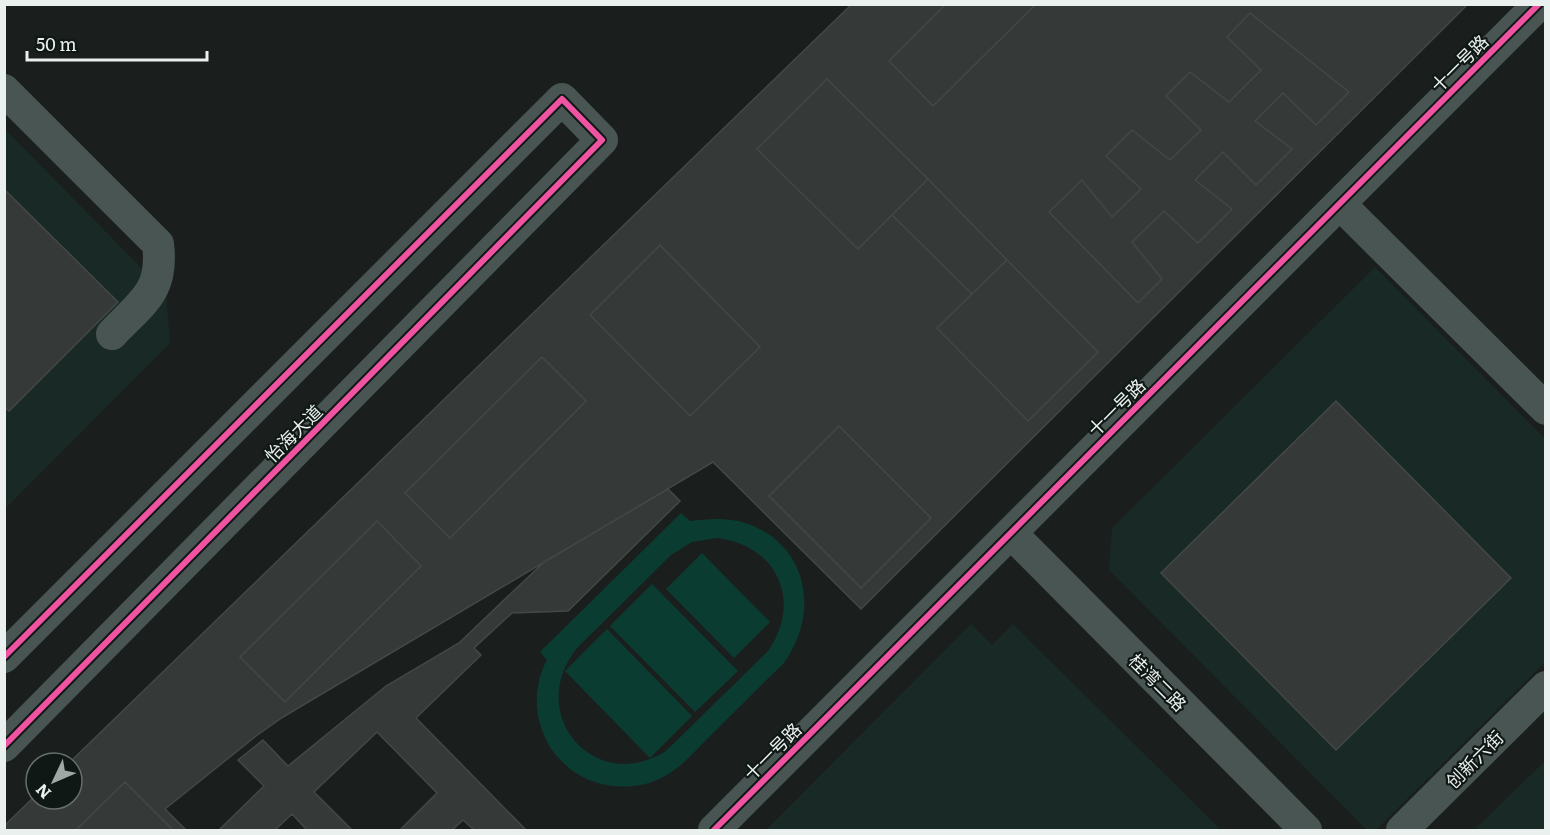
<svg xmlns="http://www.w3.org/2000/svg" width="1550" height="835" font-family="Literata,'Noto Sans SC',serif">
	<rect width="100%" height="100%" fill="#1a1f1e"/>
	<path fill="#192925" d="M 5,129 L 166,293 L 170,343 L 5,509 Z
		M 1375,267 L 1545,439 L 1545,662 L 1376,830 L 1367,830 L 1109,570 L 1112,528 Z
		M 971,624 L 992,645 L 1013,624 L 1221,830 L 766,830 Z
		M 1545,761 L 1545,830 L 1474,830 Z"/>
	<path fill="#0b3c32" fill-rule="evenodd" d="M 681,513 L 690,521 C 708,519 727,517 745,523 C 808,543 821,614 783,664 C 758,688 733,713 708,738 C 694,752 681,768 663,777 C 641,789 615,789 592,781 C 575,775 560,762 550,747 C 534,720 532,688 547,660 L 540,652 ZM 717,538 C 777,545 803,601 768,651 L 666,751 C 595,796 524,714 577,648 L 671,555 L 692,542 Z
		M 702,553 L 770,622 L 734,658 L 666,589 Z
		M 652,584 L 738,671 L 695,712 L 610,626 Z
		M 607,629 L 692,716 L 650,758 L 565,671 Z"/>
	<path fill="#353a38" stroke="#434847" stroke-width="1.5" d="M 852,4 L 1468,4 L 861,609 L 713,462 L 283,717 L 256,736 L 165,809 L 186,830 L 4,830 L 4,826 L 36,795 L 36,799 L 72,799 L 72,763 L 69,763 Z
		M 946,4 L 1036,4 L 933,106 L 889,61 Z
		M 1250,13 L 1349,92 L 1316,125 L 1283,93 L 1255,121 L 1292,149 L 1256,185 L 1223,152 L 1195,180 L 1232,209 L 1198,243 L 1164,211 L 1132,242 L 1162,279 L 1138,303 L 1049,212 L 1082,180 L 1112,217 L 1141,189 L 1106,156 L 1132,130 L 1170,160 L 1201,130 L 1166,96 L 1190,72 L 1229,102 L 1261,70 L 1227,37 Z
		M 827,79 L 928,179 L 858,249 L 757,149 Z
		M 928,179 L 1007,260 L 972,294 L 892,215 Z
		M 4,189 L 118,302 L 9,411 L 4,407 Z
		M 660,245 L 760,347 L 690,416 L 590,315 Z
		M 1007,260 L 1098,352 L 1028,421 L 937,328 Z
		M 542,357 L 586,401 L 450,538 L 405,493 Z
		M 1336,401 L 1511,578 L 1336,750 L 1161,573 Z
		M 839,426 L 931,518 L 861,588 L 769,496 Z
		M 668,489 L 680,501 L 568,611 L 512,613 L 474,648 L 481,655 L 416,718 L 526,830 L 474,830 L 463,820 L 452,830 L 400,830 L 437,793 L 377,732 L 314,792 L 352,830 L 307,830 L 292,814 L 275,830 L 219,830 L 264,786 L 238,760 L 263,740 L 288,766 L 386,686 L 459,643 L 544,562 Z
		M 377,521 L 421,566 L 285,702 L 240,657 Z
		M 125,782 L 173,830 L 76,830 Z"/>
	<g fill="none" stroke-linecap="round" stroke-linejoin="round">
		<path stroke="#495553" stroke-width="32" d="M 4,90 L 158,244 C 164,292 142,302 112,334
			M 1352,216 L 1546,409
			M 4,657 L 562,99 L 602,140 L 4,746
			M 714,830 L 1539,4
			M 1402,830 L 1546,687"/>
		<path stroke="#495553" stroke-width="32" d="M 1011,533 L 1306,830"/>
		<g stroke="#0f1815" stroke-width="10">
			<path id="cycleway" d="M 4,657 L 562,99 L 602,140 L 4,746
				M 714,830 L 1539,4"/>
		</g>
		<use href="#cycleway" stroke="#f153a3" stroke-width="6"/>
	</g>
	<g text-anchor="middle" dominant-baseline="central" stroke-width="4.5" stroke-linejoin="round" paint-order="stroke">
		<g font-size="18" fill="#eaf0ee" stroke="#0f1815">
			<text transform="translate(1459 63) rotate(-45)">十一号路</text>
			<text transform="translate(1116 407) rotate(-45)">十一号路</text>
			<text transform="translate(293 433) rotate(-45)">怡海大道</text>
			<text transform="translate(1158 682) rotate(45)">桂湾二路</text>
			<text transform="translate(772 751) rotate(-45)">十一号路</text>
			<text transform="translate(1474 759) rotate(-45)">创新六街</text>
		</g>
	</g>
	<rect width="1550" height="835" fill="none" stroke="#eaf0ee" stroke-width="12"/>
	<g transform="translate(54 781) rotate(226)"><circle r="28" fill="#0f1815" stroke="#676e6c" stroke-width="1.5"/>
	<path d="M0-4.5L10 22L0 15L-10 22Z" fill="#a1a7a5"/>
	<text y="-9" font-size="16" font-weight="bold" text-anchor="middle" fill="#eaf0ee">N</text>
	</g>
	<path d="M27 51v9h180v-9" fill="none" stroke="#eaf0ee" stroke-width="3"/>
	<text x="36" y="51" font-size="18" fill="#eaf0ee" stroke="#0f1815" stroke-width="4.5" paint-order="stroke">50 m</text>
</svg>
